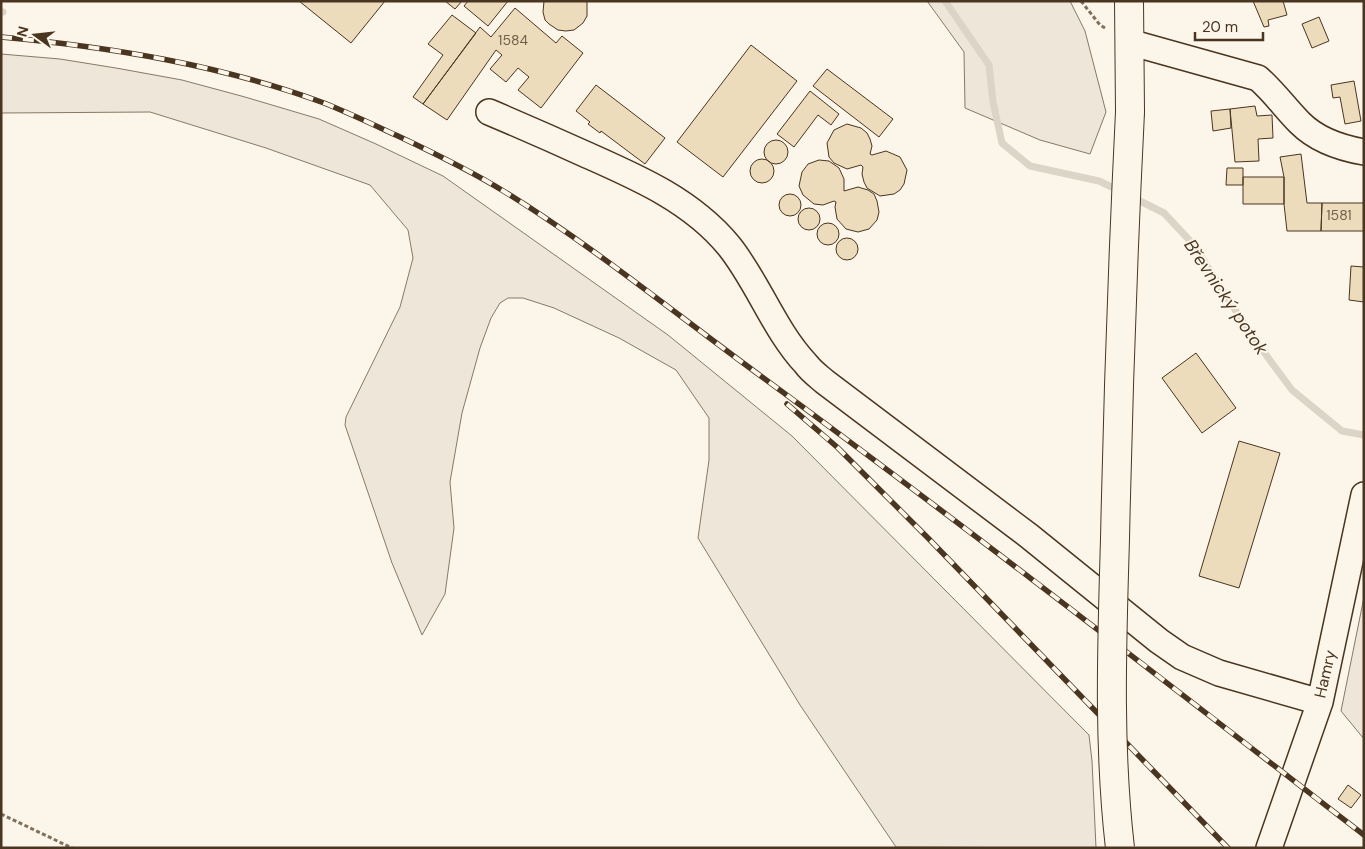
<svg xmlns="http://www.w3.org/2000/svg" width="1365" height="849" font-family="'DM Sans',sans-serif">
	<rect width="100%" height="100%" fill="#fbf6e9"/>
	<path fill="#ede6d9" stroke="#887966" d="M 927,1 L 1070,1 L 1085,31 L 1106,112 L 1090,154 L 1040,140 L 965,108 L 964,52 Z
		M 1,54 L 60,59 L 116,68 L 182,80 L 245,97 L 319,119 L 376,144 L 443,176 L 668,335 L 792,436 L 1089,735 L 1092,761 L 1096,848 L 896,847 L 800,705 L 698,538 L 709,460 L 709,418 L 676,370 L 619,338 L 554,308 L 523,298 L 508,298 L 500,303 L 491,318 L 480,348 L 462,413 L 450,482 L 454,528 L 445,594 L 422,635 L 392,563 L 345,425 L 346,417 L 400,307 L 413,258 L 408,230 L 370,185 L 266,148 L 150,112 L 1,113 Z
		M 1364,597 L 1364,739 L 1341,711 Z"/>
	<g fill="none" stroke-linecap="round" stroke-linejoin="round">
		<path stroke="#dcd4c6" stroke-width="7" d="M 945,1 L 989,65 L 993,102 L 1002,143 L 1030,166 L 1099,181 L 1120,191
			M 1,12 L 3,12
			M 1132,197 L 1164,213 L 1193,244 L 1252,336 L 1292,390 L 1342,431 L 1364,435"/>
	</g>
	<path fill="#ecdcbc" stroke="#4a3520" d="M 299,1 L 385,1 L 351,43 Z
		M 445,1 L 462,1 L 455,9 Z
		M 468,1 L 508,1 L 488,26 L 464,6 Z
		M 544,1 L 587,1 L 587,16 L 583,23 L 574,30 L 566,31 L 558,30 L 549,24 L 545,20 L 543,12 Z
		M 1253,1 L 1283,1 L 1287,15 L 1268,20 L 1269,26 L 1264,27 Z
		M 515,8 L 556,43 L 562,36 L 583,53 L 541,108 L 518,90 L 529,77 L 518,68 L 506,82 L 490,69 L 502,55 L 496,50 L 447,120 L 423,104 L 480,27 L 491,37 Z
		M 452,15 L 476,33 L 423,104 L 413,97 L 443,55 L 428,44 Z
		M 1319,17 L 1329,41 L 1312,48 L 1302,24 Z
		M 751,45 L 797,81 L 723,177 L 677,142 Z
		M 827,69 L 893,119 L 879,137 L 813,86 Z
		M 1354,81 L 1361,121 L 1345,124 L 1340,97 L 1333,98 L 1331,85 Z
		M 596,85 L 665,138 L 645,164 L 601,131 L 600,133 L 588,124 L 590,122 L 576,111 Z
		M 810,91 L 839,114 L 831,125 L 818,115 L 794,147 L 777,134 Z
		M 1255,106 L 1257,116 L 1272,115 L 1273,138 L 1258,139 L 1259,161 L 1235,162 L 1230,109 Z
		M 1230,109 L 1231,128 L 1213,131 L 1211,111 Z
		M 847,124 L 861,128 L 867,133 L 870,139 L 872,146 L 870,154 L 872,155 L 886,151 L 900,157 L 907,170 L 904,184 L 900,190 L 894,194 L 880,196 L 867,188 L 864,182 L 862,174 L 863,167 L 861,165 L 847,169 L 834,163 L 829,157 L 827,143 L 834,130 Z
		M764 152a12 12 0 1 1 24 0a12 12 0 1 1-24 0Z
		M 1301,154 L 1307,203 L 1322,203 L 1321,231 L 1287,231 L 1284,204 L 1284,177 L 1280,157 Z
		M750 171a12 12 0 1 1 24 0a12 12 0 1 1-24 0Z
		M 819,160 L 829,161 L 839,168 L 844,179 L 844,191 L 858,187 L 868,190 L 874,194 L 877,201 L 879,212 L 877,220 L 869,229 L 858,232 L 846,229 L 837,219 L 835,207 L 836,202 L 834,201 L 823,205 L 814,204 L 803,195 L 799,186 L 802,172 L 808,164 Z
		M 1227,168 L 1243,168 L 1243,185 L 1226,185 Z
		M 1243,177 L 1284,177 L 1284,204 L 1243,204 Z
		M779 205a11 11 0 1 1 22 0a11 11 0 1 1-22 0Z
		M 1322,203 L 1364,203 L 1364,231 L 1321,231 Z
		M798 219a11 11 0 1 1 22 0a11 11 0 1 1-22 0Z
		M817 234a11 11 0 1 1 22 0a11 11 0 1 1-22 0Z
		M836 249a11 11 0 1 1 22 0a11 11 0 1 1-22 0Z
		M 1351,266 L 1364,267 L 1364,302 L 1349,300 Z
		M 1196,353 L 1236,408 L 1202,433 L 1162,378 Z
		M 1239,441 L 1280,453 L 1239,588 L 1199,576 Z
		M 1348,785 L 1361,795 L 1351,808 L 1338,799 Z"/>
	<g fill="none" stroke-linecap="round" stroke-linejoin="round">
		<g stroke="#4a3520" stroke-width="28">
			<path id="minor" d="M 1129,42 L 1258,78 C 1275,93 1285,108 1300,123 C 1317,140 1341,148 1364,152
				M 489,112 C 522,126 554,140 587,155 C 639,178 692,201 729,246 C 758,282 774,330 806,364 C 811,371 818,376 825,382 L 1029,536 L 1159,641 L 1182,657 L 1219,673 L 1320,702
				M 1269,848 L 1320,702 L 1364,495"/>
		</g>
		<g stroke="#4a3520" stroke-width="30">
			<path id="major" d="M 1129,1 L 1130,112"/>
		</g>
		<path stroke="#7f6f5c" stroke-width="3" stroke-dasharray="4 2.5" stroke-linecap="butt" d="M 1081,1 L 1100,25 L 1105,28
			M 1,814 L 72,848"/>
		<use href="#minor" stroke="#fbf6e9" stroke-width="25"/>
		<use href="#major" stroke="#fbf6e9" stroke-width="28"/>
		<g stroke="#4a3520" stroke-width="5.5">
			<path id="rail" d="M 1,37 C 111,47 221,65 324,103 C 349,113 374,125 398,136 C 434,153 471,171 505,192 C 591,245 672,311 754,371 C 960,522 1162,679 1364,835
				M 787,404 L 837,447 L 928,538 L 1228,848"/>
		</g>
		<use href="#rail" stroke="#fbf6e9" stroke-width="4" stroke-dasharray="11" stroke-linecap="butt"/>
		<g stroke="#4a3520" stroke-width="30" stroke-linecap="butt">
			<path id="major-bridge" d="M 1120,848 C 1108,745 1112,642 1115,539 C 1118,396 1123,254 1130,112"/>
		</g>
		<use href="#major-bridge" stroke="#fbf6e9" stroke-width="28"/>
	</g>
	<g text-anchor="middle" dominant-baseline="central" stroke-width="4" stroke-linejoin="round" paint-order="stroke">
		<g font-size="14" fill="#725f47">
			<text x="513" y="40">1584</text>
			<text x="1339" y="215">1581</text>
		</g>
		<g font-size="16" fill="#4a3520" stroke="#fbf6e9">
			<text transform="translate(1325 674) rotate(-77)">Hamry</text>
		</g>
		<g font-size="18" font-style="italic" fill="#4a3520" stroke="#fbf6e9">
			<text transform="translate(1226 297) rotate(56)">Břevnický potok</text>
		</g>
	</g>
	<rect width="1365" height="849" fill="none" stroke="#4a3520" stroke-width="5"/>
	<g transform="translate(35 35) rotate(285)" stroke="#fbf6e9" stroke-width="4" paint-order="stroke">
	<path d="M0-4L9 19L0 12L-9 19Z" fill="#4a3520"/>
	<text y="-8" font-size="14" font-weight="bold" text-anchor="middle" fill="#4a3520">N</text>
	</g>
	<path d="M1195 32v8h68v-8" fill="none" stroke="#4a3520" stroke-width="2.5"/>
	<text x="1202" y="32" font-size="15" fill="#4a3520" stroke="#fbf6e9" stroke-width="4" paint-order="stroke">20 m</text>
</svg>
